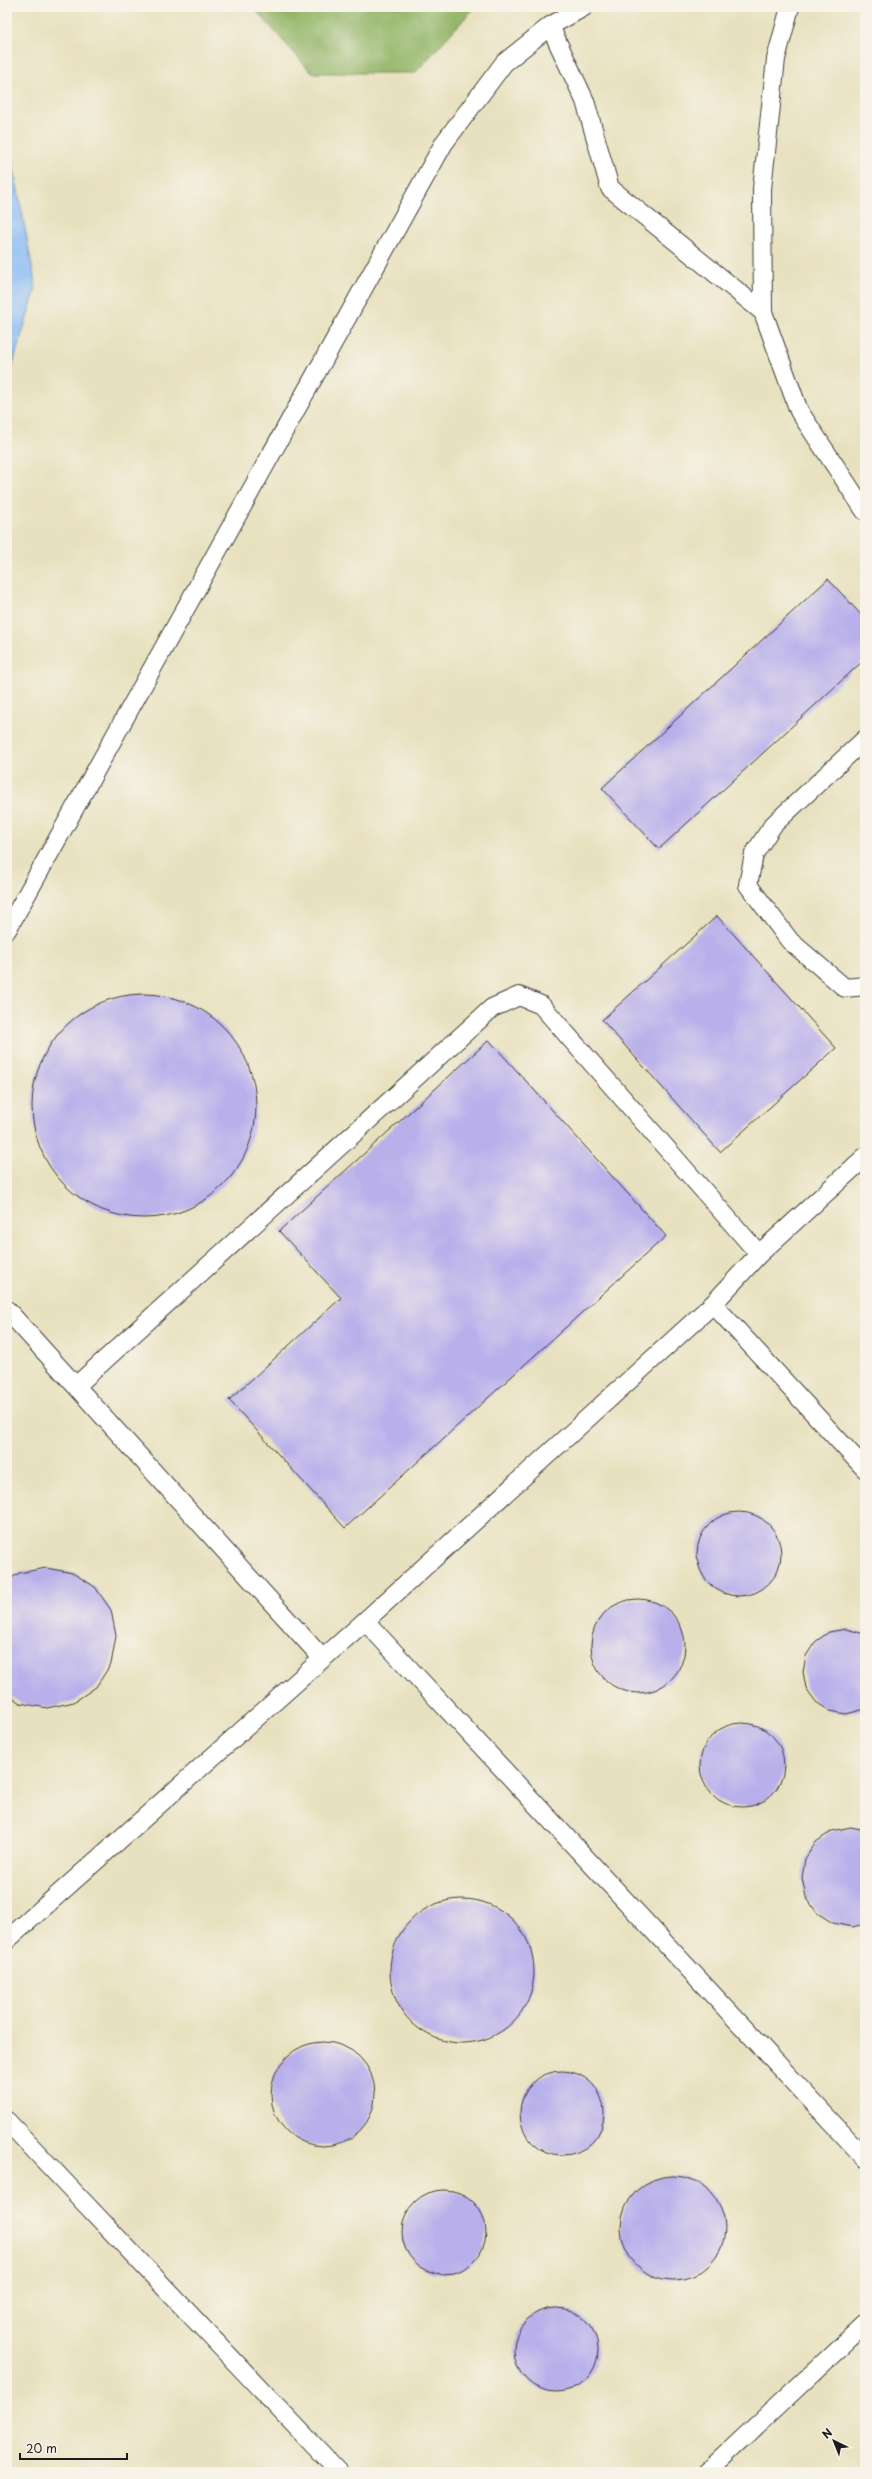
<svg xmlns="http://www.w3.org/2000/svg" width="872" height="2479" font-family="'Playpen Sans',sans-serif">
	<rect width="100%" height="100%" fill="#f7f3e8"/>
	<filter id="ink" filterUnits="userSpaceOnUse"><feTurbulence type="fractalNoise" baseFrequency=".025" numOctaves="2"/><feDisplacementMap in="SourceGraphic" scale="8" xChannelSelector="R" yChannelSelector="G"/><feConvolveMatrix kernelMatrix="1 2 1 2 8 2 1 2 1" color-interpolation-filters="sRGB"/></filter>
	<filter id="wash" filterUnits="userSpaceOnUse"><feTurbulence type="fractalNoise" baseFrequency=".012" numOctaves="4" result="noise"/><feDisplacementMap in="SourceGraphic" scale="16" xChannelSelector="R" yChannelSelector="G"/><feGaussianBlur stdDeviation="0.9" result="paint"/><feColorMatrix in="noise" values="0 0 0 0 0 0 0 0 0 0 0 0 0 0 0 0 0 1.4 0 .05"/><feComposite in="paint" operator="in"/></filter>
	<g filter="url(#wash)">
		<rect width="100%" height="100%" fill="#e8e1bf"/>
		<path fill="#93b568" stroke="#586842" d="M 253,7 L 475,7 L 415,73 L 312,73 Z"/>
		<path fill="#89bbf6" stroke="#526c89" d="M 7,131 L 36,288 L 7,383 Z"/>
		<g id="blocks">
			<path fill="#b8afeb" d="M 828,579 L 865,619 L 865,659 L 659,849 L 602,788 Z
				M 717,916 L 836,1048 L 720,1152 L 602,1020 Z
				M32 1106a112 112 0 1 1 224 0a112 112 0 1 1-224 0Z
				M 489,1040 L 666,1236 L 345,1528 L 229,1400 L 341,1298 L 279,1231 Z
				M697 1554a42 42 0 1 1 84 0a42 42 0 1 1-84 0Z
				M 46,1568 L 73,1573 L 95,1587 L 111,1610 L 116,1636 L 111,1664 L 96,1687 L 74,1702 L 47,1708 L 20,1703 L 7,1694 L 7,1581 L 19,1573 Z
				M591 1646a47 47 0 1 1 94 0a47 47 0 1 1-94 0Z
				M 846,1629 L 865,1634 L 865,1709 L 846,1714 L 830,1711 L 816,1702 L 806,1688 L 803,1672 L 806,1656 L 815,1642 L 829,1632 Z
				M700 1765a42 42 0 1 1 84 0a42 42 0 1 1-84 0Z
				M 851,1827 L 865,1830 L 865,1924 L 852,1927 L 833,1923 L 817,1913 L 806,1897 L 802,1878 L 805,1859 L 816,1842 L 832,1831 Z
				M390 1971a72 72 0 1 1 144 0a72 72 0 1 1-144 0Z
				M271 2094a52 52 0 1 1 104 0a52 52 0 1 1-104 0Z
				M520 2113a42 42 0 1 1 84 0a42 42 0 1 1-84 0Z
				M621 2228a52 52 0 1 1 104 0a52 52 0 1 1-104 0Z
				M402 2232a42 42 0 1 1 84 0a42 42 0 1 1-84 0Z
				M514 2350a42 42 0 1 1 84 0a42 42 0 1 1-84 0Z"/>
		</g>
	</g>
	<g filter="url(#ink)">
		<use href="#blocks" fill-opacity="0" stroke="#3b3a34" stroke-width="1"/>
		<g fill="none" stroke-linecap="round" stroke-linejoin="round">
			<g stroke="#3b3a34" stroke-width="20">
				<path id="service" d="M 790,7 L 776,59 L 762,189 L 763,312 L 799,411 L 865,511
					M 550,26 L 585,101 L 610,188 L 763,312
					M 865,739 L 773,825 L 754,854 L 748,885 L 790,941 L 845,988 L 865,986
					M 7,930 L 444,143 L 504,63 L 550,26 L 584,7
					M 713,1304 L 865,1469
					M 7,1310 L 322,1658
					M 76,1386 L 492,1008 L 519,996 L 541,1005 L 759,1254
					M 365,1621 L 865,2158
					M 7,1940 L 365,1621 L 713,1304 L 759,1254 L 865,1157
					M 7,2121 L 339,2472
					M 707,2472 L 865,2324"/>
			</g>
			<use href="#service" stroke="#fff" stroke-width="18"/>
		</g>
	</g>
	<rect width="872" height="2479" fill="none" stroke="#f7f3e8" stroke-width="24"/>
	<g transform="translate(834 2441) rotate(317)" stroke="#f7f3e8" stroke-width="3" paint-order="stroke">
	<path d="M0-3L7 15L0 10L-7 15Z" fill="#1c1c1c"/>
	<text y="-6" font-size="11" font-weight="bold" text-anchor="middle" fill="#1c1c1c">N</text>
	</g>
	<path d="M20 2453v6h107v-6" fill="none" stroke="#1c1c1c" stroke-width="2"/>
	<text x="26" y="2453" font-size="12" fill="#1c1c1c" stroke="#f7f3e8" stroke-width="3" paint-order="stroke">20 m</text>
</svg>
